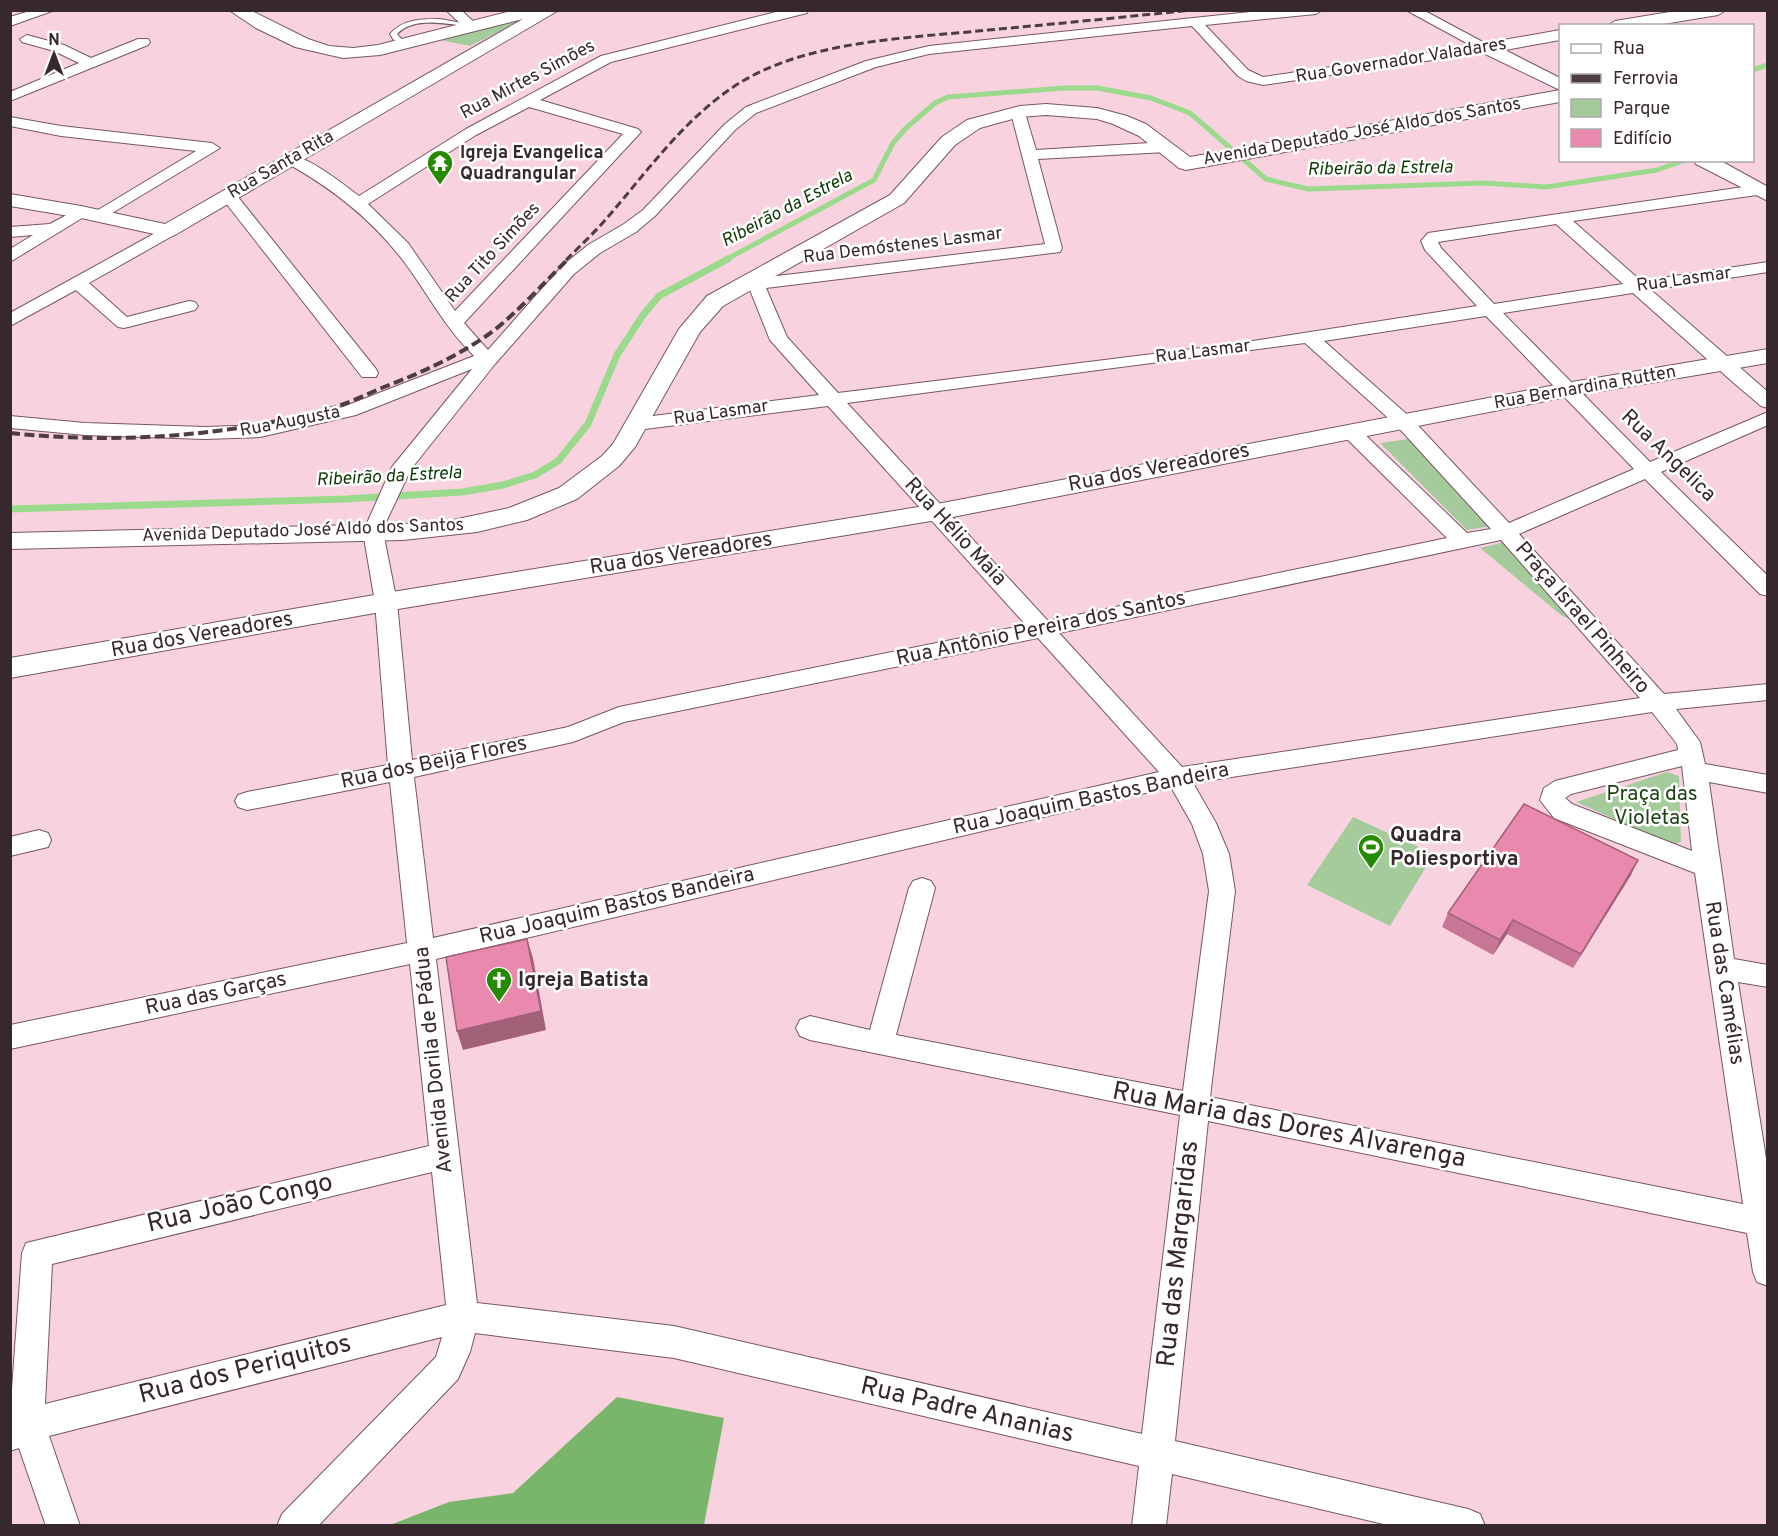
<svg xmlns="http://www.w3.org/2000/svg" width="1778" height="1536" font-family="Overpass,sans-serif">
	<rect width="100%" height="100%" fill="#f8d3df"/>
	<path fill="#a5cb9d" d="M 525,18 L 470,46 L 435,39 Z
		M 1408,439 L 1492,526 L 1467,530 L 1380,443 Z
		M 1509,541 L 1577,623 L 1561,615 L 1480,548 Z
		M 1667,772 L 1679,776 L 1681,842 L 1672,845 L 1576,802 Z
		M 1353,817 L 1434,854 L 1390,926 L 1307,885 Z"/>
	<path fill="#79b66c" d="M 617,1397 L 724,1418 L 704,1525 L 390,1525 L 449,1502 L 513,1493 Z"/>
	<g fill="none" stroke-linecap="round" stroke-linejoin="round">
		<path stroke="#9bda8d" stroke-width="5" d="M 1752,70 L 1768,65
			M 725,260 L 874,180 L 893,143 L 906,128 L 935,103 L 948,97 L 1064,88 L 1097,88 L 1151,98 L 1190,113 L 1266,179 L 1308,189 L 1484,183 L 1546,187 L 1657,170 L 1685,160"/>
		<path stroke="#9bda8d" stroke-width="7" d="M 10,509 L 346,499 L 462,492 L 503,485 L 535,475 L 558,461 L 588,424 L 617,355 L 643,315 L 659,296 L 728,259"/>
		<g stroke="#765762" stroke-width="2">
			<path id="service" d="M 440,19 L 473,25 L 470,27 C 447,24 414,16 397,34 L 405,43 L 402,45 L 393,39 L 390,34 C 403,19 421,19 440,19 Z"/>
		</g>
		<g stroke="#765762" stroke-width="2">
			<path id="minor" d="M 33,10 L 55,10 L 10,26 L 10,17 Z
				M 446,10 L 461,10 L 477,25 L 470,29 L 465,28 Z
				M 784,10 L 808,10 L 807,13 L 611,62 L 540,100 L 638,129 L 641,132 L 464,323 L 488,350 L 562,266 L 588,245 L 624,224 L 643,210 L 725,124 L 746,107 L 866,61 L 929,46 L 1269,10 L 1322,10 L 1316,14 L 1205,25 L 1248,70 L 1263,77 L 1472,46 L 1406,10 L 1423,10 L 1494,48 L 1487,52 L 1263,85 L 1246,81 L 1238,76 L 1192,26 L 929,54 L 876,67 L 756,113 L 735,130 L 655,216 L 636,232 L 600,253 L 574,274 L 495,364 L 411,469 L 386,522 L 383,532 L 397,602 L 412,760 L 568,727 L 619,707 L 1026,625 L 828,406 L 637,430 L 630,428 L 627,424 L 630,420 L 637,418 L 819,395 L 770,340 L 750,290 L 742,279 L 745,275 L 751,274 L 760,278 L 1045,244 L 1011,113 L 1013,110 L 1023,110 L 1025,113 L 1036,150 L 1166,142 L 1174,147 L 1166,152 L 1038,159 L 1062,248 L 1060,252 L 766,288 L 787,337 L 838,393 L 1233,344 L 1477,306 L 1425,250 L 1421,241 L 1428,233 L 1757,185 L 1763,187 L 1765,190 L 1757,195 L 1573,221 L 1641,281 L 1768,262 L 1768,272 L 1651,290 L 1768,392 L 1768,408 L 1761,406 L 1735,384 L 1633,293 L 1503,313 L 1650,462 L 1768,412 L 1768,425 L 1661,472 L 1768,576 L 1768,596 L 1760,594 L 1645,479 L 1519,534 L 1664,694 L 1768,684 L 1768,700 L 1676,709 L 1700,742 L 1705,764 L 1768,775 L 1768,793 L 1709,782 L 1734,959 L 1768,965 L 1768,987 L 1738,982 L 1768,1171 L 1768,1286 L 1757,1282 L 1753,1272 L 1747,1233 L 1208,1121 L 1175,1441 L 1468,1509 L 1480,1514 L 1485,1526 L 1392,1526 L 1172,1474 L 1166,1526 L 1132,1526 L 1139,1466 L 674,1358 L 475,1333 L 470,1352 L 458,1379 L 318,1526 L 277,1526 L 282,1514 L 436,1357 L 442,1337 L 49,1436 L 80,1526 L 46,1526 L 19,1448 L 10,1451 L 10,1416 L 22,1253 L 26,1243 L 429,1146 L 410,964 L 10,1049 L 10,1025 L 407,943 L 390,782 L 247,810 L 238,807 L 235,801 L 238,795 L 247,792 L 388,765 L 375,602 L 363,532 L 392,467 L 472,369 L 356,415 L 260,437 L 205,439 L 85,435 L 10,428 L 10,416 L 85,423 L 205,427 L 260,425 L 343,407 L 474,356 C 446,329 428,294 405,263 C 373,220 332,188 285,162 L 283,159 L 285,156 C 303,151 344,185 359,196 L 466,129 L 601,56 ZM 529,107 L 623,134 L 455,311 L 408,243 L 368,204 L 476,135 ZM 1556,224 L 1623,284 L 1494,304 L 1441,248 L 1438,242 ZM 1486,316 L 1634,469 L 1509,523 L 1411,418 L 1324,341 ZM 1305,343 L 1397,426 L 1491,529 L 1467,533 L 1357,427 L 1343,427 L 1340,431 L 1343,435 L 1447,538 L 1048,621 L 847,403 ZM 1501,540 L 1640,698 L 1182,767 L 1059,633 ZM 1038,638 L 1159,772 L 433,938 L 414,777 L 573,742 L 624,722 ZM 1652,712 L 1677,744 L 1678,750 L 1555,781 L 1544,788 L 1540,800 L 1554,818 L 1695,873 L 1743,1204 L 1210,1097 L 1235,891 L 1229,854 L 1216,823 L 1193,783 ZM 1682,766 L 1692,851 L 1572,804 L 1565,798 L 1571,794 ZM 1171,787 L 1192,824 L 1203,854 L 1209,891 L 1183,1091 L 896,1035 L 935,888 L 931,881 L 922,878 L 913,881 L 909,888 L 870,1030 L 810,1016 L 800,1020 L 796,1028 L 800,1036 L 810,1040 L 1180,1115 L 1142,1434 L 674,1326 L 477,1303 L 436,959 ZM 432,1172 L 446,1305 L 45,1404 L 52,1264 Z
				M 27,35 L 64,45 L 91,58 L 138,39 L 148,39 L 150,42 L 148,45 L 10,101 L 10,92 L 79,63 L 54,51 L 22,42 L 20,39 Z
				M 10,117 L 61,126 L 212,143 L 220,148 L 99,221 L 93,219 L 91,216 L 93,213 L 196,151 L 61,136 L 10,126 Z
				M 228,190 L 234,192 L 376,369 L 378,373 L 376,377 L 362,377 L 222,198 L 220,195 L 222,192 Z
				M 81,207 L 89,212 L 87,215 L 10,262 L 10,249 L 33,235 L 10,237 L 10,227 L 50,224 Z
				M 168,226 L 176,231 L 174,235 L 89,283 L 127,317 L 189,301 L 195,302 L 198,306 L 195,310 L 124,328 L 118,327 L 76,290 L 10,326 L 10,313 Z
				M 39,830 L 48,833 L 51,840 L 48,847 L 10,856 L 10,837 Z"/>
		</g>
		<g stroke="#765762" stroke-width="2">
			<path id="tertiary" d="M 229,10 L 250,10 L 308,39 L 329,46 L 353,48 L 378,45 L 515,10 L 559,10 L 175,235 L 168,237 L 81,218 L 10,206 L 10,194 L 81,206 L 165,224 L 523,19 L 380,55 L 343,58 L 295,47 L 256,28 Z
				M 1682,10 L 1726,10 L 1718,15 L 1651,26 L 1607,26 L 1615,21 Z
				M 1560,30 L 1560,40 L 1505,50 L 1560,78 L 1560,90 L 1481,52 L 1478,48 L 1481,44 L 1487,43 Z
				M 1560,90 L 1560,102 L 1186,170 L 1179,168 L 1139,136 L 1113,124 L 1097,119 L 1046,115 L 1020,117 L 980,128 L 955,145 L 904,203 L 723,306 L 700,332 L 635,447 L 619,466 L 577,499 L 527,520 L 477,532 L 403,540 L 10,549 L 10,533 L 403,524 L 453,520 L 509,508 L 559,488 L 602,456 L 613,444 L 679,329 L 707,296 L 890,195 L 942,137 L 967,120 L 1020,106 L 1046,104 L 1097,108 L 1127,116 L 1146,124 L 1190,157 Z
				M 1694,160 L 1719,160 L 1768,187 L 1768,201 L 1696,164 Z
				M 1768,349 L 1768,363 L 1566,397 L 937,520 L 386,611 L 10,678 L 10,658 L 386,593 L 937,504 L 1566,383 Z"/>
		</g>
		<use href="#service" fill="#fff" fill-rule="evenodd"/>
		<use href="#minor" fill="#fff" fill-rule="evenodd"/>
		<use href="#tertiary" fill="#fff" fill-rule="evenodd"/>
		<path stroke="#4d3c42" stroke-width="3" stroke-dasharray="8 4" stroke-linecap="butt" d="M 566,260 C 580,246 595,232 607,218 C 645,174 678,127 726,92 C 797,40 903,39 988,30 C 1056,24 1124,17 1192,10"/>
		<path stroke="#4d3c42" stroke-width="4" stroke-dasharray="10 4.5" stroke-linecap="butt" d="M 10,433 C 116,444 222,437 325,410 C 345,405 365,395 384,387 C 421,373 456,357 489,334 C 514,316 546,281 568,259"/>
	</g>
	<path fill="#c87695" d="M 1631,875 L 1573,968 L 1507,934 L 1493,955 L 1442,927 L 1448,913 Z"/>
	<path fill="#a26079" d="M 1638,860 L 1631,875 L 1573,968 L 1581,954 Z
		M 1513,920 L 1507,934 L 1493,955 L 1500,940 Z
		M 527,939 L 533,958 L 546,1030 L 463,1050 L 457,1031 Z"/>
	<path fill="#e889ad" stroke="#a26079" stroke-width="1.5" d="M 1524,804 L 1638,860 L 1581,954 L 1513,920 L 1500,940 L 1448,913 Z
		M 527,939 L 541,1011 L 457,1031 L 446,957 Z"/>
	<defs>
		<g id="temple-pin" transform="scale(1.35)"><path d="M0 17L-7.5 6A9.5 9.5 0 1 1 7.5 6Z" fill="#268a00" stroke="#fff"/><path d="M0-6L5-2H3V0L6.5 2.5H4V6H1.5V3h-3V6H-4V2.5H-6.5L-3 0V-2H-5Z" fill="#fff"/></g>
		<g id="stadium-pin" transform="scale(1.35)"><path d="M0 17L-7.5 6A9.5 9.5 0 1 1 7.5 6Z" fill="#268a00" stroke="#fff"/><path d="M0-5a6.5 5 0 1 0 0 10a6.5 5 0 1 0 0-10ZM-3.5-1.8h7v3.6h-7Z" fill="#fff"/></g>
		<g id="church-pin" transform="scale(1.35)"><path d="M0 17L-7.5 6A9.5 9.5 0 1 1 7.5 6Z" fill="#268a00" stroke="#fff"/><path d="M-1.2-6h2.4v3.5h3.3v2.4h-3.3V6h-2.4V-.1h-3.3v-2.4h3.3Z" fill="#fff"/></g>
	</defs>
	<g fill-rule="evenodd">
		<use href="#temple-pin" x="440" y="163"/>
		<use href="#stadium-pin" x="1371" y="847"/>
		<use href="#church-pin" x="499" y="980"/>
	</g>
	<g text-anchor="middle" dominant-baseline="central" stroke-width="5" stroke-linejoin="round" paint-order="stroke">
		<g font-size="18" fill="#36282d" stroke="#fff">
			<text transform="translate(1401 61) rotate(-9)">Rua Governador Valadares</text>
			<text transform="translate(528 80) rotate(-28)">Rua Mirtes Simões</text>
			<text transform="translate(1362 132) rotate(-10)">Avenida Deputado José Aldo dos Santos</text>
			<text transform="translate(281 165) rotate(-30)">Rua Santa Rita</text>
			<text transform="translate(903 246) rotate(-7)">Rua Demóstenes Lasmar</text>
			<text transform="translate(493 253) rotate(-47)">Rua Tito Simões</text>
			<text transform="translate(1684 280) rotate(-8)">Rua Lasmar</text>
			<text transform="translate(1203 352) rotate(-7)">Rua Lasmar</text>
			<text transform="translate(1585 388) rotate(-10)">Rua Bernardina Rutten</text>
			<text transform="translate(721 413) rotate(-8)">Rua Lasmar</text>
			<text transform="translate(290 422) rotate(-11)">Rua Augusta</text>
			<text transform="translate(303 531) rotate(-2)">Avenida Deputado José Aldo dos Santos</text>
		</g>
		<g font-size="18" font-weight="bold" fill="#36282d" stroke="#fff" text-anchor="start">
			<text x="460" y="153">Igreja Evangelica<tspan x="460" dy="21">Quadrangular</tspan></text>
		</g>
		<g font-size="18" font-style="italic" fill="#0d3703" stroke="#fff">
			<text transform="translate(1380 169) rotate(-1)">Ribeirão da Estrela</text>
			<text transform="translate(787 209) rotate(-28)">Ribeirão da Estrela</text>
			<text transform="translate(389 477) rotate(-3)">Ribeirão da Estrela</text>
		</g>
		<g font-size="21" fill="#36282d" stroke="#fff">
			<text transform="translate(1668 456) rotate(44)">Rua Angelica</text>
			<text transform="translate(1159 468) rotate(-11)">Rua dos Vereadores</text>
			<text transform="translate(955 532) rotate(47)">Rua Hélio Maia</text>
			<text transform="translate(681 554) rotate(-9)">Rua dos Vereadores</text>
			<text transform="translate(1582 618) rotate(49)">Praça Israel Pinheiro</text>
			<text transform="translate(1041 629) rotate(-12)">Rua Antônio Pereira dos Santos</text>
			<text transform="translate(202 635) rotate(-10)">Rua dos Vereadores</text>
			<text transform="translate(434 763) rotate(-12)">Rua dos Beija Flores</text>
			<text transform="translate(1091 799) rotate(-12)">Rua Joaquim Bastos Bandeira</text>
			<text transform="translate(617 906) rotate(-13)">Rua Joaquim Bastos Bandeira</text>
			<text transform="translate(1724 983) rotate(81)">Rua das Camélias</text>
			<text transform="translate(216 994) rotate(-12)">Rua das Garças</text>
			<text transform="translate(434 1060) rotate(-96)">Avenida Dorila de Pádua</text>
		</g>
		<g font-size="21" fill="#1b4412" stroke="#fff">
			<text x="1652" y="794">Praça das<tspan x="1652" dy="24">Violetas</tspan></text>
		</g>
		<g font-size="21" font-weight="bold" fill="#36282d" stroke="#fff" text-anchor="start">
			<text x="1390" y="835">Quadra<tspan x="1390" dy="24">Poliesportiva</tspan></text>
			<text x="518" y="980">Igreja Batista</text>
		</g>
		<g font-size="26" fill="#36282d" stroke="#fff">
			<text transform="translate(1289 1126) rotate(11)">Rua Maria das Dores Alvarenga</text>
			<text transform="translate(240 1204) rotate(-13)">Rua João Congo</text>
			<text transform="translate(1179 1254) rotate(-84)">Rua das Margaridas</text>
			<text transform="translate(245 1370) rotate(-14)">Rua dos Periquitos</text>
			<text transform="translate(967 1411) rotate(13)">Rua Padre Ananias</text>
		</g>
	</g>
	<rect width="1778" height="1536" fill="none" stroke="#36282d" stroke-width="24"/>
	<rect x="1559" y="24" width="195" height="138" fill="#ffffff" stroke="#afa9ab" stroke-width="1.5"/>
	<rect x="1571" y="44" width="30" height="9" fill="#ffffff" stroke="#afa9ab" stroke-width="1.5"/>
	<text x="1613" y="54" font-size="18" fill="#36282d">Rua</text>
	<rect x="1571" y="74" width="30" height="9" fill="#4d3c42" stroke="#afa9ab" stroke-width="1.5"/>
	<text x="1613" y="84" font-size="18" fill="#36282d">Ferrovia</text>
	<rect x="1571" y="99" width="30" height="18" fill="#a5cb9d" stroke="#afa9ab" stroke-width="1.5"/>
	<text x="1613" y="114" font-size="18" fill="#36282d">Parque</text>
	<rect x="1571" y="129" width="30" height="18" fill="#e889ad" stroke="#afa9ab" stroke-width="1.5"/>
	<text x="1613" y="144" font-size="18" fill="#36282d">Edifício</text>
	<g transform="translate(54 54)" stroke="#ffffff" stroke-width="4.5" paint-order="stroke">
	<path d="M0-4.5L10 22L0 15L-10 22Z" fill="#36282d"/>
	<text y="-9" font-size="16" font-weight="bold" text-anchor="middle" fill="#36282d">N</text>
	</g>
</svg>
